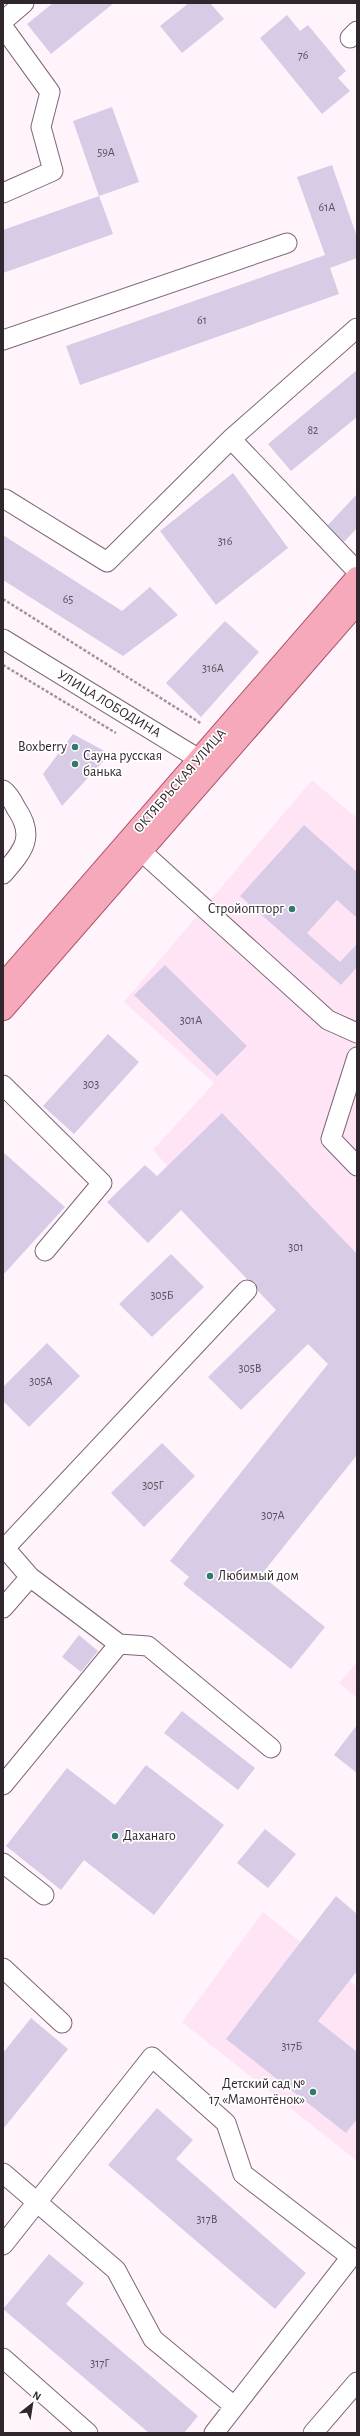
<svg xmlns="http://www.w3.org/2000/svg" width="360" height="2436" font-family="'Alegreya Sans',sans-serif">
	<rect width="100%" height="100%" fill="#fff4fb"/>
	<path fill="#ffe4f6" d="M 312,780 L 357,818 L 357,1380 L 153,1150 L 214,1083 L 124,1002 Z
		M 357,1662 L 357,1698 L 339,1683 Z
		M 263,1912 L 357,1987 L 357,2161 L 182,2022 Z"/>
	<path fill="#d7cbe6" d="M 53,3 L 114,3 L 51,54 L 27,24 Z
		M 189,3 L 210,3 L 224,19 L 182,53 L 160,26 Z
		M 287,15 L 300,31 L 308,25 L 346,71 L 338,78 L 350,91 L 322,114 L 260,38 Z
		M 112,107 L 139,182 L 99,196 L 73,121 Z
		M 332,165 L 357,237 L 357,258 L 330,268 L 339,294 L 80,385 L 66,346 L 325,255 L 297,177 Z
		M 99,196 L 113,234 L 3,273 L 3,230 Z
		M 357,370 L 357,417 L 291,471 L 268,444 Z
		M 233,473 L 288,548 L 216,605 L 160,531 Z
		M 357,494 L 357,528 L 344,542 L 328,525 Z
		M 3,535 L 122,611 L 150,587 L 178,615 L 123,656 L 3,580 Z
		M 225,621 L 259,652 L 201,717 L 166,683 Z
		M 73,734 L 110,754 L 62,806 L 43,774 Z
		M 304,825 L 357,872 L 357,918 L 337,900 L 307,933 L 340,962 L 357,944 L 357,967 L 341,985 L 240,896 Z
		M 165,965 L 247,1046 L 217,1076 L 134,995 Z
		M 108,1034 L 139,1062 L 74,1134 L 43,1106 Z
		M 222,1113 L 357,1254 L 357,1455 L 261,1575 L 325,1627 L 291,1669 L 183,1584 L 189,1577 L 170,1561 L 328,1364 L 308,1344 L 241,1410 L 208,1377 L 276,1310 L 258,1291 L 255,1282 L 247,1279 L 181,1210 L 148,1243 L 107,1202 L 145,1165 L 157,1176 Z
		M 3,1152 L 65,1207 L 3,1275 Z
		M 171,1254 L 204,1287 L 152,1337 L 119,1304 Z
		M 47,1343 L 80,1376 L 29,1427 L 3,1401 L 3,1387 Z
		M 162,1443 L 195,1476 L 144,1527 L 111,1493 Z
		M 79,1635 L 98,1651 L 81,1672 L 62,1657 Z
		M 182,1711 L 255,1768 L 238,1790 L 164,1733 Z
		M 357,1725 L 357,1773 L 334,1755 Z
		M 146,1765 L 224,1825 L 154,1915 L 84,1860 L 61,1890 L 6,1846 L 67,1768 L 115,1805 Z
		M 265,1829 L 296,1854 L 268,1888 L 237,1863 Z
		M 336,1896 L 357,1914 L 357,1971 L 318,2021 L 357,2052 L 357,2119 L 346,2133 L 226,2039 Z
		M 31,2018 L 68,2049 L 3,2129 L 3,2053 Z
		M 157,2108 L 193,2140 L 176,2159 L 306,2273 L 275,2309 L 108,2165 Z
		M 49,2254 L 84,2283 L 66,2304 L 198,2416 L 184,2433 L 149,2433 L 3,2309 Z"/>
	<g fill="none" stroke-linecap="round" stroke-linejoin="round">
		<g stroke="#7d6677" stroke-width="21">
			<path id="minor" d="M 3,21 L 24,3
				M 3,27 L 50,92 L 41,127 L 53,171 L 3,193
				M 350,38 L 357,31
				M 3,340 L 287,243
				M 231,439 L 357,328
				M 5,499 L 107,562 L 231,439 L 357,571
				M 3,639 L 212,767
				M 3,790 C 9,794 13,802 16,808 C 36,837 23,851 3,874
				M 141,851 L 328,1020 L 357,1033
				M 357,1057 L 331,1139 L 357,1166
				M 3,1085 L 102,1183 L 45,1251
				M 3,1546 L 30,1577 L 119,1644 L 148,1646 L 271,1748
				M 5,1548 L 247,1290
				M 3,1608 L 30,1577
				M 3,1785 L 119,1644
				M 3,1863 L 44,1895
				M 3,1968 L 62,2023
				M 3,2173 L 116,2270 L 153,2339 L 234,2406
				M 3,2245 L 152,2057 L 226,2123 L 243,2174 L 351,2257 L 214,2433
				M 3,2358 L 88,2433
				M 313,2433 L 357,2382"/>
		</g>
		<g stroke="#ac556b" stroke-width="24">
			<path id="major" d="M 3,985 L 357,578
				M 3,1009 L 357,603"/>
		</g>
		<path stroke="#9f959c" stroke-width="2.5" stroke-dasharray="3 2" stroke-linecap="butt" d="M 3,599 L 202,724
			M 3,665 L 116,733"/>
		<use href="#minor" stroke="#fff" stroke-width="19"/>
		<use href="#major" stroke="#f5a9ba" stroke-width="22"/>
	</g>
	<g fill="#34796e" stroke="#fff" stroke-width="1.5">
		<circle cx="75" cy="747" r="4"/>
		<circle cx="75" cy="764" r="4"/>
		<circle cx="292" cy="909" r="4"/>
		<circle cx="210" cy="1576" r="4"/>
		<circle cx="115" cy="1836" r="4"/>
		<circle cx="313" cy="2092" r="4"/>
	</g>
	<g text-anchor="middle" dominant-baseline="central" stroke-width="3.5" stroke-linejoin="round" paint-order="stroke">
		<g font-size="12" fill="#5a4f5b">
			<text x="303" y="55">76</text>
			<text x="106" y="152">59А</text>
			<text x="327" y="207">61А</text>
			<text x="202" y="320">61</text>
			<text x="313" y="430">82</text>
			<text x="225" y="541">316</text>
			<text x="68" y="599">65</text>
			<text x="213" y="668">316А</text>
			<text x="191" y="1020">301А</text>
			<text x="91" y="1084">303</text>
			<text x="296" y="1247">301</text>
			<text x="162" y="1295">305Б</text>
			<text x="250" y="1368">305В</text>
			<text x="41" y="1381">305А</text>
			<text x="153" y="1485">305Г</text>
			<text x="273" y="1515">307А</text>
			<text x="292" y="2046">317Б</text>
			<text x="207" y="2219">317В</text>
			<text x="100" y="2363">317Г</text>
		</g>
		<g font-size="14" fill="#30262d" stroke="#fff">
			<text transform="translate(109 704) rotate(31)">УЛИЦА ЛОБОДИНА</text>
			<text transform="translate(180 781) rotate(-49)">ОКТЯБРЬСКАЯ УЛИЦА</text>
		</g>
		<g font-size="14" fill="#30262d" stroke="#fff" text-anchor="end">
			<text x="67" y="747">Boxberry</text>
			<text x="83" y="756" text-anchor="start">Сауна русская<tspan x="83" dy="16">банька</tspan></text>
			<text x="284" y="909">Стройоптторг</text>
			<text x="218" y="1576" text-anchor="start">Любимый дом</text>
			<text x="123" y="1836" text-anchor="start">Даханаго</text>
			<text x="305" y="2084">Детский сад №<tspan x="305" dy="16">17 «Мамонтёнок»</tspan></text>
		</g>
	</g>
	<rect width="360" height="2436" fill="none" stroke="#30262d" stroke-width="8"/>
	<g transform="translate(32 2404) rotate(30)" stroke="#ffffff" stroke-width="3" paint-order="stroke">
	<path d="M0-3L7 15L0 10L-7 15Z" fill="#30262d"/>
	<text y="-6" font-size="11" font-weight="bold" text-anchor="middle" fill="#30262d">N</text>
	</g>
</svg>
